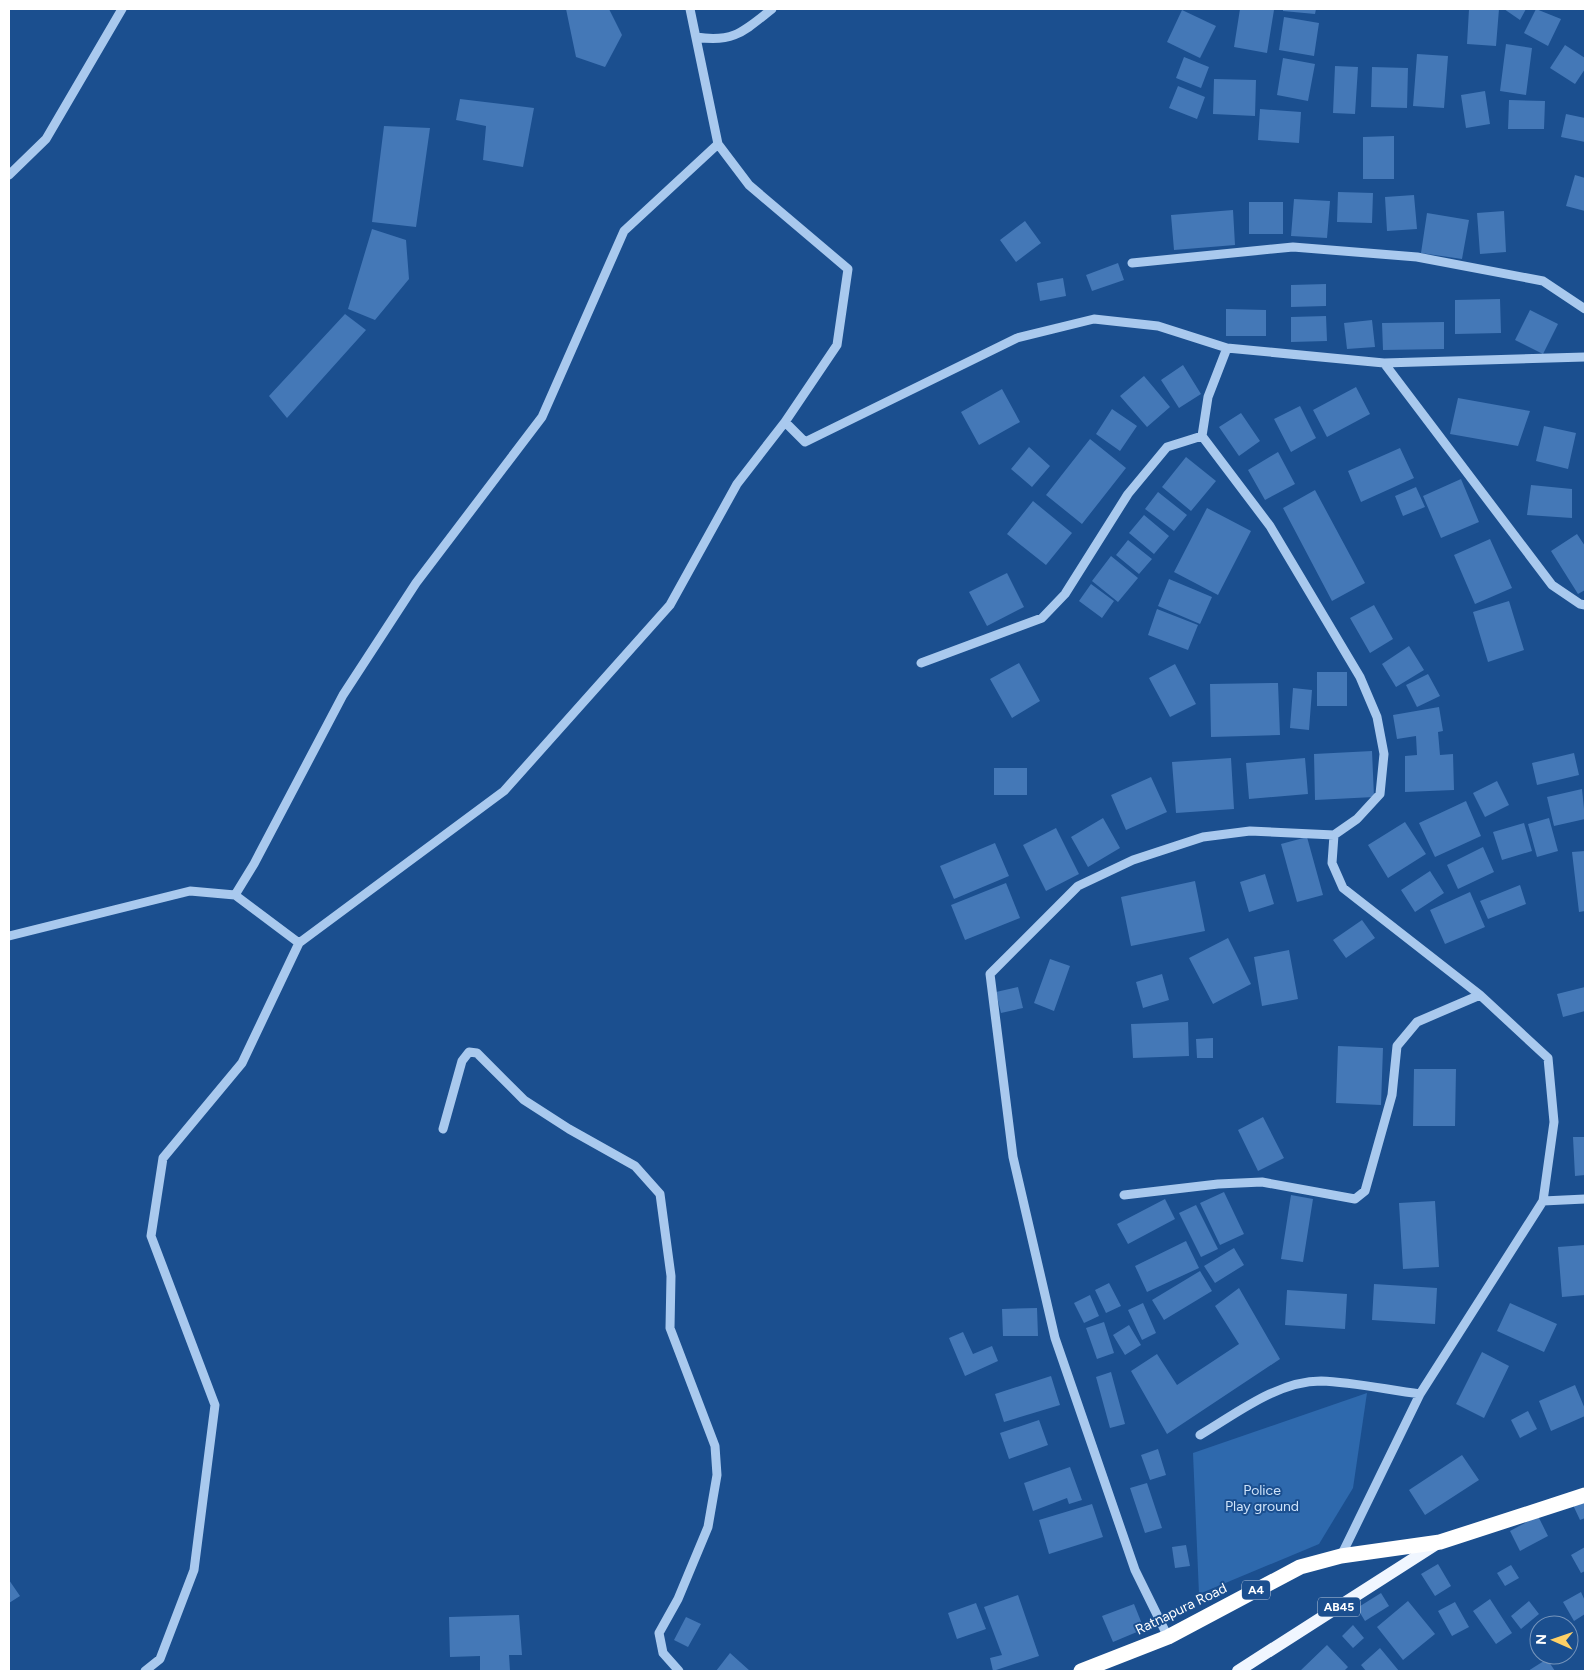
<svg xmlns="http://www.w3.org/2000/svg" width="1594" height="1680" font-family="Figtree,sans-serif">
	<rect width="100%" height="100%" fill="#1b4f8f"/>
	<path fill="#2e69ad" d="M 1367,1393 L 1353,1488 L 1319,1544 L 1199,1594 L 1193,1453 Z"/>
	<path fill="#4478b7" d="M 566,9 L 609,9 L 622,35 L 605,67 L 576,57 Z
		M 1240,9 L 1274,10 L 1267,53 L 1234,47 Z
		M 1283,9 L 1316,9 L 1315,14 L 1283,11 Z
		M 1469,9 L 1499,9 L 1496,46 L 1467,44 Z
		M 1504,9 L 1526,9 L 1520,20 Z
		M 1536,9 L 1561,19 L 1548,46 L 1524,33 Z
		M 1182,10 L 1216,26 L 1200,58 L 1167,42 Z
		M 1284,17 L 1319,23 L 1314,56 L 1279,50 Z
		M 1506,44 L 1532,48 L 1526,95 L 1500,91 Z
		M 1565,45 L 1585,58 L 1585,69 L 1575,84 L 1550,68 Z
		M 1417,54 L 1448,56 L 1444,108 L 1413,106 Z
		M 1184,57 L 1209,67 L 1201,88 L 1176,78 Z
		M 1283,58 L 1315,64 L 1308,101 L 1277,95 Z
		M 1335,66 L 1358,67 L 1355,114 L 1333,113 Z
		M 1372,67 L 1408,68 L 1407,108 L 1371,107 Z
		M 1214,79 L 1256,80 L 1255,116 L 1213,114 Z
		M 1178,86 L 1205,97 L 1197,119 L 1169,108 Z
		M 1485,91 L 1490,124 L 1466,128 L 1461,95 Z
		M 460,99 L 534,108 L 523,167 L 483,160 L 486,126 L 456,120 Z
		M 1509,100 L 1545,101 L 1544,129 L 1508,129 Z
		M 1260,109 L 1301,112 L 1299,143 L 1258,140 Z
		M 1566,114 L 1585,118 L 1585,142 L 1561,137 Z
		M 384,126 L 430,128 L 416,227 L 372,222 Z
		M 1394,136 L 1394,179 L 1363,179 L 1363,137 Z
		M 1575,175 L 1585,178 L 1585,211 L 1566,206 Z
		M 1338,192 L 1373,193 L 1372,223 L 1337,222 Z
		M 1414,195 L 1417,229 L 1387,231 L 1385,197 Z
		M 1294,199 L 1330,201 L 1327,238 L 1291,236 Z
		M 1249,202 L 1283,202 L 1283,234 L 1249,234 Z
		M 1233,210 L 1235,245 L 1174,250 L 1171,215 Z
		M 1504,211 L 1506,252 L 1480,254 L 1477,213 Z
		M 1427,213 L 1469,220 L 1462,259 L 1421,253 Z
		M 1025,221 L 1041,243 L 1016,262 L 1000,240 Z
		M 372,229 L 406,240 L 409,279 L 375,320 L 348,309 Z
		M 1118,263 L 1124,280 L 1092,291 L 1086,275 Z
		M 1063,278 L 1066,296 L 1040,301 L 1037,283 Z
		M 1326,284 L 1326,306 L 1291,307 L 1291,285 Z
		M 1500,299 L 1501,333 L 1455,334 L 1455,300 Z
		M 1226,309 L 1266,310 L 1266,336 L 1226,336 Z
		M 1530,310 L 1558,324 L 1543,354 L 1515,340 Z
		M 345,314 L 366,330 L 287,418 L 269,396 Z
		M 1326,316 L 1327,341 L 1291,342 L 1291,317 Z
		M 1372,320 L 1375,347 L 1347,349 L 1344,323 Z
		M 1444,322 L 1444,349 L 1383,350 L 1382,323 Z
		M 1183,365 L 1201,394 L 1179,408 L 1161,380 Z
		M 1144,376 L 1170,407 L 1147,427 L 1120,396 Z
		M 1356,387 L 1370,414 L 1327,437 L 1313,410 Z
		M 1002,389 L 1020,422 L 979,445 L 961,412 Z
		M 1458,398 L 1530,411 L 1518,446 L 1450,434 Z
		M 1300,406 L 1316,438 L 1291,452 L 1274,419 Z
		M 1112,409 L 1137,426 L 1120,451 L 1096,434 Z
		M 1241,413 L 1260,441 L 1239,456 L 1219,427 Z
		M 1544,426 L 1576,433 L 1568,469 L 1536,461 Z
		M 1090,439 L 1126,468 L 1082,524 L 1046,495 Z
		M 1029,447 L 1050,466 L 1032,487 L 1011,469 Z
		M 1400,448 L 1414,478 L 1361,502 L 1348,471 Z
		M 1278,452 L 1295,484 L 1265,500 L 1248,470 Z
		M 1186,457 L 1216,481 L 1191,511 L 1162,487 Z
		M 1461,479 L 1479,522 L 1441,538 L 1423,496 Z
		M 1531,485 L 1572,489 L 1572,518 L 1527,515 Z
		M 1416,487 L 1425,507 L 1403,516 L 1395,496 Z
		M 1315,490 L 1365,583 L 1332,601 L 1283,508 Z
		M 1158,492 L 1187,515 L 1174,531 L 1145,509 Z
		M 1033,501 L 1072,533 L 1046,565 L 1007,534 Z
		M 1207,508 L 1251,531 L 1218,595 L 1174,572 Z
		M 1144,515 L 1169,536 L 1154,554 L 1129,533 Z
		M 1577,534 L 1585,546 L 1585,590 L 1578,594 L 1551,551 Z
		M 1490,539 L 1512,588 L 1475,604 L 1454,555 Z
		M 1128,540 L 1152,559 L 1139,574 L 1116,555 Z
		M 1111,556 L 1138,578 L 1118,602 L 1092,581 Z
		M 1007,573 L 1024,607 L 987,626 L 969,592 Z
		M 1169,579 L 1212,597 L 1200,624 L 1158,606 Z
		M 1091,584 L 1114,601 L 1102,618 L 1079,601 Z
		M 1509,601 L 1524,650 L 1488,662 L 1473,612 Z
		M 1374,605 L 1393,639 L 1370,653 L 1350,618 Z
		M 1157,609 L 1198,625 L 1188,650 L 1148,635 Z
		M 1409,646 L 1424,670 L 1396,687 L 1382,664 Z
		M 1019,663 L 1040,701 L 1012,718 L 990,679 Z
		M 1175,664 L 1196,704 L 1170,717 L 1149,678 Z
		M 1317,672 L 1347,672 L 1347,706 L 1317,706 Z
		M 1428,674 L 1440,696 L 1417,707 L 1406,685 Z
		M 1278,683 L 1280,735 L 1211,737 L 1210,684 Z
		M 1293,688 L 1312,690 L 1309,730 L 1290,728 Z
		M 1439,707 L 1443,731 L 1438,732 L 1440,755 L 1453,754 L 1454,790 L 1405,792 L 1405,756 L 1417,755 L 1416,736 L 1397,739 L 1393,715 Z
		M 1372,751 L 1374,797 L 1315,800 L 1314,754 Z
		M 1574,753 L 1579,775 L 1537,785 L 1532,763 Z
		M 1231,758 L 1234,809 L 1176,813 L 1172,762 Z
		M 1305,758 L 1308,794 L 1249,799 L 1246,763 Z
		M 994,768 L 1027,768 L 1027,795 L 994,795 Z
		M 1151,777 L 1167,812 L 1126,830 L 1111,795 Z
		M 1497,781 L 1509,805 L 1485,817 L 1473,793 Z
		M 1582,789 L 1585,819 L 1554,826 L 1547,797 Z
		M 1466,801 L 1481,836 L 1435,857 L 1419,823 Z
		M 1103,818 L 1120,848 L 1088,867 L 1071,837 Z
		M 1549,818 L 1558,851 L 1537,857 L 1528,824 Z
		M 1405,822 L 1426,854 L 1388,878 L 1368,845 Z
		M 1524,823 L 1532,851 L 1502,860 L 1493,832 Z
		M 1056,828 L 1079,874 L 1046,891 L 1023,845 Z
		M 1307,837 L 1323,895 L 1297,902 L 1281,844 Z
		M 995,843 L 1009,876 L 954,899 L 940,866 Z
		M 1483,847 L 1494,872 L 1458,889 L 1447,865 Z
		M 1585,851 L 1585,911 L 1579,912 L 1572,852 Z
		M 1430,871 L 1444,893 L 1415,912 L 1401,890 Z
		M 1265,874 L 1274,904 L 1249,912 L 1240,882 Z
		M 1195,881 L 1205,931 L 1131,946 L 1121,897 Z
		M 1006,883 L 1020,918 L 965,940 L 951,905 Z
		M 1520,885 L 1526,904 L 1488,919 L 1480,901 Z
		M 1470,892 L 1485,927 L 1445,944 L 1430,910 Z
		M 1362,920 L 1375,938 L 1346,958 L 1333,940 Z
		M 1228,938 L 1251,984 L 1213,1004 L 1189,958 Z
		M 1289,950 L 1298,999 L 1262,1006 L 1254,957 Z
		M 1050,959 L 1070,966 L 1054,1011 L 1034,1003 Z
		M 1162,974 L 1169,1000 L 1143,1008 L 1136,982 Z
		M 1018,987 L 1023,1008 L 1001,1013 L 996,992 Z
		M 1585,987 L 1585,1011 L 1563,1017 L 1557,994 Z
		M 1188,1022 L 1189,1056 L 1133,1058 L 1131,1024 Z
		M 1213,1038 L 1213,1058 L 1197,1058 L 1196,1039 Z
		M 1338,1046 L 1383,1048 L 1381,1105 L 1336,1103 Z
		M 1414,1069 L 1456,1069 L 1455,1126 L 1413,1126 Z
		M 1263,1117 L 1284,1158 L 1258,1171 L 1238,1130 Z
		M 1573,1137 L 1585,1137 L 1585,1175 L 1575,1176 Z
		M 1224,1192 L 1244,1234 L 1220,1245 L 1200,1203 Z
		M 1291,1195 L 1313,1199 L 1303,1262 L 1281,1259 Z
		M 1165,1199 L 1175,1219 L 1128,1244 L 1117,1224 Z
		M 1435,1201 L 1439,1267 L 1403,1269 L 1399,1203 Z
		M 1196,1205 L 1218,1249 L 1201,1257 L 1179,1213 Z
		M 1186,1241 L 1199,1268 L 1147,1292 L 1135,1266 Z
		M 1585,1245 L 1585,1295 L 1562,1297 L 1558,1247 Z
		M 1234,1248 L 1244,1265 L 1215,1283 L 1204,1266 Z
		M 1200,1271 L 1212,1291 L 1164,1320 L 1152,1300 Z
		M 1109,1283 L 1121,1306 L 1106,1313 L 1095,1290 Z
		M 1374,1284 L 1437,1288 L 1435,1324 L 1372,1320 Z
		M 1239,1288 L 1280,1359 L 1167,1434 L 1131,1371 L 1157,1354 L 1177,1385 L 1239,1344 L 1215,1306 Z
		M 1287,1290 L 1347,1294 L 1345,1329 L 1285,1325 Z
		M 1090,1295 L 1099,1316 L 1084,1323 L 1074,1303 Z
		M 1143,1303 L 1156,1333 L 1142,1340 L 1128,1310 Z
		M 1510,1303 L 1557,1324 L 1544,1352 L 1497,1331 Z
		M 1037,1308 L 1038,1336 L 1003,1336 L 1002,1309 Z
		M 1104,1322 L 1114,1353 L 1097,1359 L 1086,1328 Z
		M 1129,1325 L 1141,1345 L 1125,1355 L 1113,1335 Z
		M 963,1332 L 973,1354 L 992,1346 L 998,1361 L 965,1376 L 949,1338 Z
		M 1482,1352 L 1509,1366 L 1484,1418 L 1456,1404 Z
		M 1111,1372 L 1125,1424 L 1110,1428 L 1096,1377 Z
		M 1051,1376 L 1060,1405 L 1004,1422 L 995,1394 Z
		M 1575,1385 L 1585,1409 L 1585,1416 L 1551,1431 L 1539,1401 Z
		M 1528,1411 L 1537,1429 L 1520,1438 L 1511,1420 Z
		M 1039,1420 L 1048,1445 L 1009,1459 L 1000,1433 Z
		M 1158,1449 L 1166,1475 L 1150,1480 L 1141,1455 Z
		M 1462,1455 L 1479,1480 L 1425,1515 L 1409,1490 Z
		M 1070,1467 L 1082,1500 L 1069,1504 L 1067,1498 L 1033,1511 L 1024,1483 Z
		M 1147,1483 L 1162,1528 L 1145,1533 L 1130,1488 Z
		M 1585,1499 L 1585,1518 L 1580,1520 L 1573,1505 Z
		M 1092,1504 L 1103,1537 L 1049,1554 L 1039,1520 Z
		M 1538,1516 L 1548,1536 L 1520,1551 L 1510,1531 Z
		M 1186,1545 L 1190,1566 L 1175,1568 L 1172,1547 Z
		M 1585,1547 L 1585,1571 L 1581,1573 L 1571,1555 Z
		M 1438,1564 L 1451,1586 L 1435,1596 L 1421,1574 Z
		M 1511,1565 L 1519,1578 L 1505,1586 L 1497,1573 Z
		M 9,1580 L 20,1596 L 9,1603 Z
		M 1581,1592 L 1585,1601 L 1585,1614 L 1574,1621 L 1563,1602 Z
		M 1381,1593 L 1389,1606 L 1365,1621 L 1357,1608 Z
		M 1018,1595 L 1039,1656 L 993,1671 L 990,1658 L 1002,1655 L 984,1607 Z
		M 1490,1599 L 1512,1633 L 1496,1644 L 1473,1611 Z
		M 1408,1601 L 1435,1634 L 1403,1660 L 1377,1627 Z
		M 1529,1601 L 1539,1614 L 1521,1629 L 1511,1616 Z
		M 1455,1602 L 1469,1627 L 1452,1636 L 1438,1611 Z
		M 976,1603 L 986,1629 L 957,1639 L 948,1613 Z
		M 1134,1604 L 1144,1629 L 1113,1642 L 1102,1616 Z
		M 519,1615 L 522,1655 L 509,1655 L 510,1671 L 480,1671 L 480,1656 L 450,1657 L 449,1617 Z
		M 686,1617 L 701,1624 L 688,1647 L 674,1640 Z
		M 1353,1625 L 1364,1638 L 1353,1648 L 1342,1636 Z
		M 1327,1645 L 1348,1667 L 1344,1671 L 1300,1671 Z
		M 1380,1648 L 1399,1671 L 1366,1671 L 1361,1665 Z
		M 730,1653 L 750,1671 L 716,1671 Z
		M 1547,1659 L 1555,1671 L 1528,1671 Z"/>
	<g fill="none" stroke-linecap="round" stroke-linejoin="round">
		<path stroke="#a9c9ee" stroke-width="9" d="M 696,37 C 734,43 744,31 772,9
			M 9,175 L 46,139 L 122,9
			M 1132,263 L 1293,247 L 1417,257 L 1543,281 L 1585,309
			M 1227,348 L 1208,397 L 1202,436 L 1270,526 L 1360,677 L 1377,717 L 1384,754 L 1380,794 L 1357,819 L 1334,835
			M 1384,363 L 1585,357
			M 785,422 L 805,442 L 1017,338 L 1094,319 L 1158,326 L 1227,348 L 1384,363 L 1552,585 L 1580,604 L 1585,605
			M 921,663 L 1042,618 L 1065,594 L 1128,494 L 1167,447 L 1202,436
			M 235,895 L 254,864 L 343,695 L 416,583 L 542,417 L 624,231 L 718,144
			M 9,936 L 190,891 L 235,895 L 299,943
			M 443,1129 L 462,1061 L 469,1052 L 477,1053 L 524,1100 L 569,1129 L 635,1166 L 660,1194 L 671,1276 L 670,1328 L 715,1446 L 717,1475 L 708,1527 L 678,1599 L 659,1633 L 663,1653 L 679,1671
			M 1124,1195 L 1218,1184 L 1262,1182 L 1355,1199 L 1365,1191 L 1392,1095 L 1397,1046 L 1417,1022 L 1480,995
			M 1543,1201 L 1585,1199
			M 1200,1435 C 1236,1414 1277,1381 1321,1381 C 1353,1382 1388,1390 1420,1394
			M 1168,1637 L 1135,1570 L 1055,1338 L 1013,1157 L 990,974 L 1078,886 L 1133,860 L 1203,837 L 1250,831 L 1334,835 L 1332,863 L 1343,888 L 1480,995 L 1548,1058 L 1554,1122 L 1543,1201 L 1420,1394 L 1341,1556
			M 145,1671 L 160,1659 L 194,1570 L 215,1405 L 151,1236 L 163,1158 L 242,1063 L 299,943 L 504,791 L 670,605 L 737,484 L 785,422 L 837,345 L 848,269 L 749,185 L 718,144 L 690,9"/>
		<path stroke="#f0f6ff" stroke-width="12" d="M 1238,1671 L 1438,1543"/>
		<path stroke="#fff" stroke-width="15" d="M 1081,1671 L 1168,1637 L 1300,1567 L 1341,1556 L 1440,1542 L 1585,1495"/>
	</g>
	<g text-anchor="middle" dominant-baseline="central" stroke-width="4" stroke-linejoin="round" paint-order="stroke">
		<g fill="#1b4f8f" stroke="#bbcadd" stroke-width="1">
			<rect x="1242" y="1580.5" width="28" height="19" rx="4"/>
			<rect x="1318" y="1597.5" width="42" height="19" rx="4"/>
		</g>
		<g font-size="12" font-weight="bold" fill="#fff">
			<text x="1256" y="1590">A4</text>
			<text x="1339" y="1607">AB45</text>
		</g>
		<g font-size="14" fill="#cfe3fa" stroke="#1b4f8f">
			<text x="1262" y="1490">Police<tspan x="1262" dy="16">Play ground</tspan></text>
		</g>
		<g font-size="14" fill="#fff" stroke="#1b4f8f">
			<text transform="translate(1181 1609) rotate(-26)">Ratnapura Road</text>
		</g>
	</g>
	<rect width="1594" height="1680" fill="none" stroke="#ffffff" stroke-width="20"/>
	<g transform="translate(1554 1640) rotate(272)"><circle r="24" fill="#1b4f8f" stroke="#7695bc"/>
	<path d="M0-4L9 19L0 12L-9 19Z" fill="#ffd166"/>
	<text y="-8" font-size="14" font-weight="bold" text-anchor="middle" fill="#ffffff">N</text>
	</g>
</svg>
